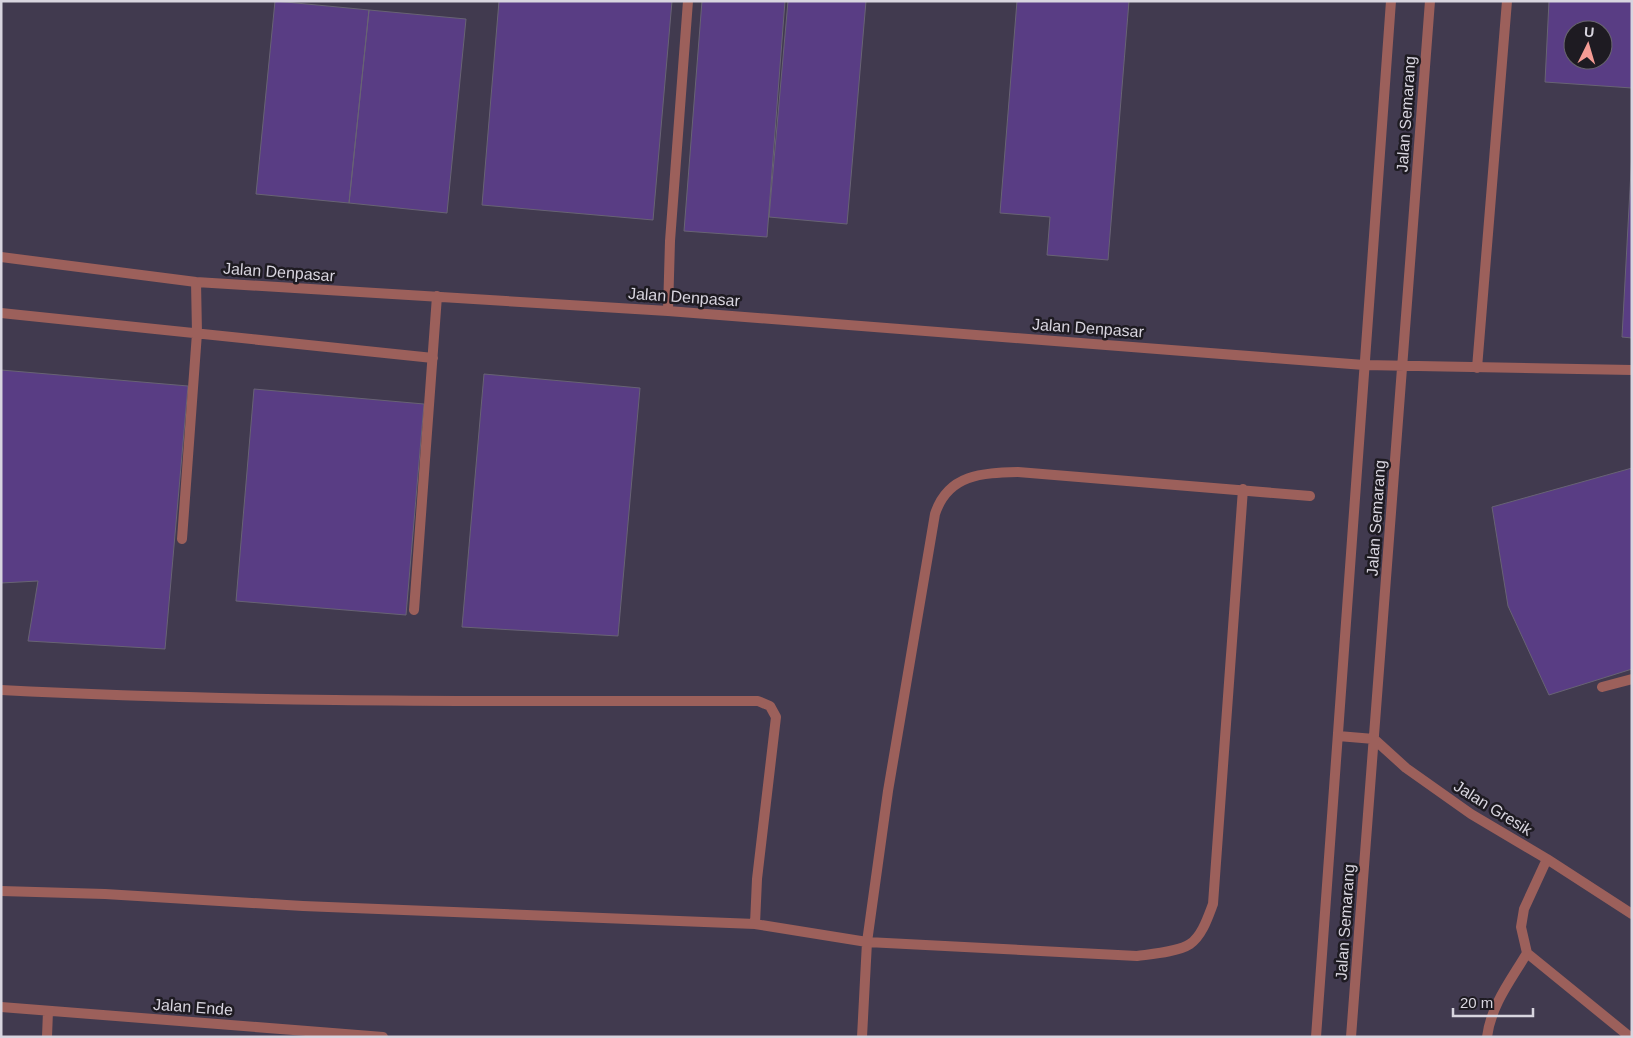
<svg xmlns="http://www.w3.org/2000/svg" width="1633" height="1038" font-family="Arial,sans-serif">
	<rect width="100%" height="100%" fill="#373241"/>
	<path fill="#413a4f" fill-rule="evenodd" d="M 1,1 L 1632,1 L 1632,1037 L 1,1037 ZM 1573,30 L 1603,30 L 1603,60 L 1573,60 Z"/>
	<path fill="#593d84" stroke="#686374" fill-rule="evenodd" d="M 275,1 L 369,10 L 349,203 L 256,194 Z
		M 499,1 L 672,1 L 653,220 L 482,205 Z
		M 702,1 L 785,1 L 767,237 L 684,231 Z
		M 788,1 L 866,1 L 847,224 L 769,217 Z
		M 1017,1 L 1129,1 L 1108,260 L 1047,255 L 1050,217 L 1000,213 Z
		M 1549,1 L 1632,1 L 1632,88 L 1545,82 ZM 1573,30 L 1603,30 L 1603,60 L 1573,60 Z
		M 369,10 L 466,19 L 447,213 L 349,203 Z
		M 1632,152 L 1632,338 L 1622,337 Z
		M 1,370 L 188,386 L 165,649 L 28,641 L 38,581 L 1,583 Z
		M 484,374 L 640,388 L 618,636 L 462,627 Z
		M 254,389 L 424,404 L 406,615 L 236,601 Z
		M 1632,468 L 1632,669 L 1549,695 L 1508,606 L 1492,507 Z"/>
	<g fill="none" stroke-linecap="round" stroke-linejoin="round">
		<path stroke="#9c605b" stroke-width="10" d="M 1,257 L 196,282 L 668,311 L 1364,365 L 1632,370
			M 668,311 L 670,241 L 688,1
			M 1,313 L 433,358
			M 1477,368 L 1507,1
			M 182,539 L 197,333 L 196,282
			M 414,610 L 437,296
			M 1602,687 L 1632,679
			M 1,690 C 253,703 506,701 758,701 L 770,706 L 776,717 L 757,879 L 755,924 L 867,942 L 1137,956 C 1151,954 1178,952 1190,944 C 1202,936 1208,917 1213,904 L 1243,489
			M 1338,736 L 1374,739 L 1406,768 L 1471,814 L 1547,859 L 1632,914
			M 1547,859 L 1524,909 L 1521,927 L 1527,953 L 1630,1037
			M 1,891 L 105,894 L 303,906 L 755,924
			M 1,1007 L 383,1037
			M 47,1037 L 48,1011
			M 862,1037 L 867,942 L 888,791 L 935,514 C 948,474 982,473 1018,472 L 1310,496
			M 1316,1037 L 1391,1
			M 1351,1037 L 1430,1
			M 1487,1037 C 1491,1005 1511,980 1527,953"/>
	</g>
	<g text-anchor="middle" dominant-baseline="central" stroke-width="5" stroke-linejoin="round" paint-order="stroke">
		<g font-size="16" fill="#d8d5df" stroke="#1e1b22">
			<text transform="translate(1406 114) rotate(-86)">Jalan Semarang</text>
			<text transform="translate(279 272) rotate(4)">Jalan Denpasar</text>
			<text transform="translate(684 297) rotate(4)">Jalan Denpasar</text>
			<text transform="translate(1088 328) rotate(4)">Jalan Denpasar</text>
			<text transform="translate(1376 518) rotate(-86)">Jalan Semarang</text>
			<text transform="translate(1493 808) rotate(32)">Jalan Gresik</text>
			<text transform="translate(1345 922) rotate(-86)">Jalan Semarang</text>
			<text transform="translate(193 1007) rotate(4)">Jalan Ende</text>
		</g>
	</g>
	<rect width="1633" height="1038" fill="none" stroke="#d8d5df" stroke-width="5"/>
	<g transform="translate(1588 45) rotate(5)"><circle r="24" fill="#1e1b22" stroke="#68656e"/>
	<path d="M0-4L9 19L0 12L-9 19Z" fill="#f59c95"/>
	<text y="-8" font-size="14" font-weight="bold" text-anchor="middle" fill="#d8d5df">U</text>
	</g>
	<path d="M1453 1008v8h80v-8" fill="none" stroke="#d8d5df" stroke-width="2.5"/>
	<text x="1460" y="1008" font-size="15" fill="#d8d5df" stroke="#1e1b22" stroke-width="4" paint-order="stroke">20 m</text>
</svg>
